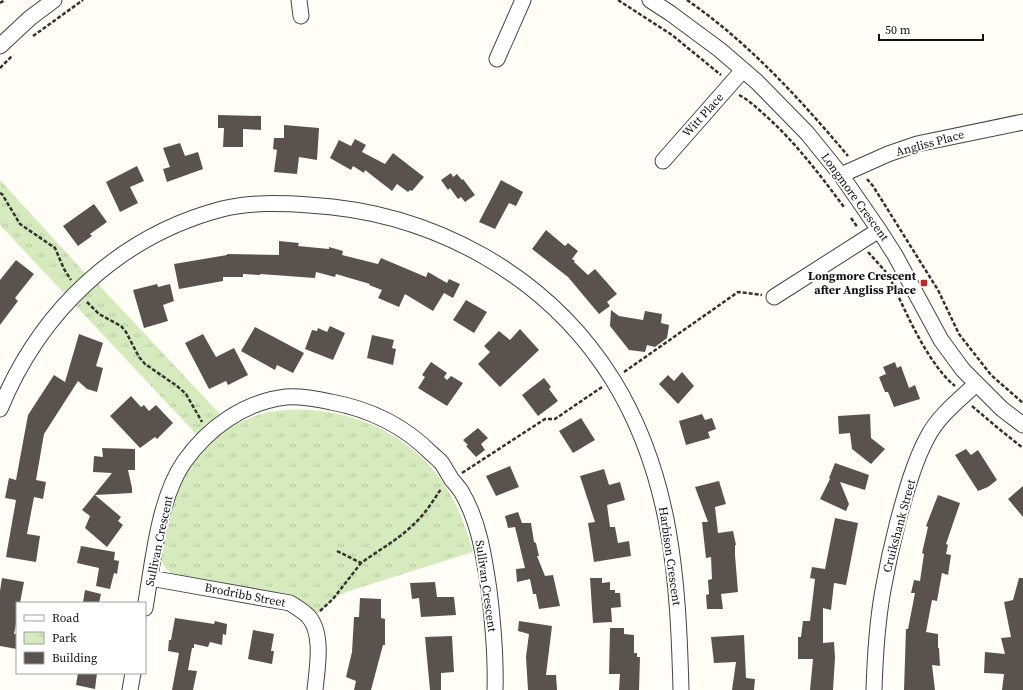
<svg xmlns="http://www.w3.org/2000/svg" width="1023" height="690" font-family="'Source Serif 4',serif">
	<defs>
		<pattern id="park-tufts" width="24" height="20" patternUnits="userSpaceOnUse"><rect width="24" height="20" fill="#d5ebbd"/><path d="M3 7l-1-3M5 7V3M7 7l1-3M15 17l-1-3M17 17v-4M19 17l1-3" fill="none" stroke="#b6c8a1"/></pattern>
	</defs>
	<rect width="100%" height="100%" fill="#fffdf5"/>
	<path fill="url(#park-tufts)" d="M 0,180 L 85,273 L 97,283 L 221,415 L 233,425 C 245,420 258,414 270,412 C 327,402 392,423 430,466 C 452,491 465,521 473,552 L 349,591 L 336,597 L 314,617 L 175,576 L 165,568 L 161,559 L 161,553 L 172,501 L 185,473 L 209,442 L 196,434 L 0,225 Z"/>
	<path fill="#5a524d" d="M 218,115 L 261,116 L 261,130 L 243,129 L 243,147 L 223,147 L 224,128 L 218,128 Z
		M 284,125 L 319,128 L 317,160 L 299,157 L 297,174 L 274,172 L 277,150 L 273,149 L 274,138 L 284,138 Z
		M 355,139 L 366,145 L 362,152 L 385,164 L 393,153 L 424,177 L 412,191 L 410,190 L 408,192 L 397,184 L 392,191 L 365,170 L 364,173 L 353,166 L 351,170 L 330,158 L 339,140 L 351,146 Z
		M 180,143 L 185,156 L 198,152 L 203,169 L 167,182 L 163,169 L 170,167 L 163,148 Z
		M 137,166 L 144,181 L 130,187 L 138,203 L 120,212 L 106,182 Z
		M 451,173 L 453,177 L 457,174 L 462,180 L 463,179 L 475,195 L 465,202 L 461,197 L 458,199 L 450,188 L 448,190 L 441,180 Z
		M 501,180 L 523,192 L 516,206 L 509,203 L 495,229 L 479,222 Z
		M 94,204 L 107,222 L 90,234 L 92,236 L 78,246 L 63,226 Z
		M 546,230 L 565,246 L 568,243 L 578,251 L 572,259 L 575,261 L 574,262 L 588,275 L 595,269 L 617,294 L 607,302 L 610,306 L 599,314 L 568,277 L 532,249 Z
		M 279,241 L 299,243 L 298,246 L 329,249 L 329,247 L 343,251 L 342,255 L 378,264 L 381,258 L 426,277 L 428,272 L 447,283 L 449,279 L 460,284 L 453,298 L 444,293 L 433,311 L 405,294 L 399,307 L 378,298 L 382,290 L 369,285 L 370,284 L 336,274 L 335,277 L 316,272 L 315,278 L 260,274 L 260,275 L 243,274 L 243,277 L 223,277 L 223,281 L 179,289 L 174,264 L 227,255 L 227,254 L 279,255 Z
		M 16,260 L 34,274 L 15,298 L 18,301 L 0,325 L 0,280 Z
		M 157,284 L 158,287 L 170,284 L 174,301 L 163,305 L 168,321 L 144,328 L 133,290 Z
		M 466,300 L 487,312 L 474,333 L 453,320 Z
		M 611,310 L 619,316 L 643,320 L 645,311 L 662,314 L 661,323 L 669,325 L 667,338 L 655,347 L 647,345 L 645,352 L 629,350 L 610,326 Z
		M 330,326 L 345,333 L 333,360 L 305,349 L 312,330 L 317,331 L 318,328 L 327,332 Z
		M 255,327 L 304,353 L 293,373 L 277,365 L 275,370 L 241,351 Z
		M 520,329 L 539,350 L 500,387 L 478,364 L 490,352 L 484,346 L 499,331 L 510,340 Z
		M 79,334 L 103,343 L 96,366 L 103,368 L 97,392 L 87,389 L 78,381 L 44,434 L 36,480 L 46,482 L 43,499 L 34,497 L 27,534 L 40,536 L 36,562 L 6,557 L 16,500 L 5,498 L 9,478 L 16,480 L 28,415 L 54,375 L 65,382 Z
		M 203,334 L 216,357 L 234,348 L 248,375 L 228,385 L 226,381 L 209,389 L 185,343 Z
		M 372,335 L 394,340 L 392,348 L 396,349 L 393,365 L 367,358 Z
		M 431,362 L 447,373 L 444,377 L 447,380 L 451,376 L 463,383 L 447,406 L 418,388 L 425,377 L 422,375 Z
		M 895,362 L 897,368 L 901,366 L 909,388 L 915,385 L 920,399 L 894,407 L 888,392 L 885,392 L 879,377 L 886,374 L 883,367 Z
		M 682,372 L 694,386 L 678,404 L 659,384 L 668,375 L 674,381 Z
		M 544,378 L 551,387 L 549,389 L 558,401 L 538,416 L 522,395 Z
		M 131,396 L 141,407 L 144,405 L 149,411 L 156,405 L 173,423 L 157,439 L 155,437 L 140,448 L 110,416 Z
		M 702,414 L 705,420 L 712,418 L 716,429 L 708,432 L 710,438 L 686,445 L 679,421 Z
		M 870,414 L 871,438 L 885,449 L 871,464 L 852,449 L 850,433 L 839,434 L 838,416 Z
		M 581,418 L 595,440 L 573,453 L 559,431 Z
		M 478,428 L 488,438 L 481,444 L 485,450 L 476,457 L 466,446 L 468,445 L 463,440 Z
		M 102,448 L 135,449 L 135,470 L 128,470 L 132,488 L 132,493 L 95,495 L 121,517 L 118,521 L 123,525 L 107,547 L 85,528 L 90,516 L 82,510 L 112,473 L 93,472 L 94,456 L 103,457 Z
		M 966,449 L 971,455 L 978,450 L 997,480 L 988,487 L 978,491 L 955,455 Z
		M 835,463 L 869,475 L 865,490 L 840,482 L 849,504 L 846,511 L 820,499 L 830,479 L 829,478 Z
		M 510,466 L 519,487 L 496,496 L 486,476 Z
		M 604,469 L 609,485 L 620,482 L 625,500 L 607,505 L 610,527 L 615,527 L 618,543 L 629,541 L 631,556 L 594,562 L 588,523 L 595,522 L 580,476 Z
		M 719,481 L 726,504 L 715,507 L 718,533 L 733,531 L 736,545 L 735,545 L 735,555 L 738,592 L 721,594 L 723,609 L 707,609 L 706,595 L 709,594 L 708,580 L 712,579 L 711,557 L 706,558 L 702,522 L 708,522 L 695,487 Z
		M 1023,486 L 1023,517 L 1008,499 Z
		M 938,495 L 960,503 L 946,544 L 948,545 L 946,554 L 951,555 L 948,575 L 942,573 L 937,601 L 932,600 L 926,632 L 938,634 L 938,648 L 939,648 L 940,666 L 932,665 L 935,690 L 904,690 L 906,629 L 908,629 L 915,593 L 911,593 L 914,580 L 920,581 L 924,554 L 922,553 L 928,527 L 926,526 Z
		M 518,512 L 522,523 L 531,523 L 534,542 L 536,543 L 539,556 L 537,556 L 545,576 L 553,575 L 560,606 L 539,609 L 536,594 L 533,594 L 530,579 L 517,582 L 516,569 L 525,568 L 515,527 L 508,528 L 505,516 Z
		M 835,518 L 858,523 L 846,585 L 834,583 L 831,610 L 823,608 L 823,643 L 834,642 L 835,658 L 833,690 L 810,690 L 813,659 L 798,659 L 798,637 L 801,637 L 803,621 L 810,621 L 815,579 L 810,578 L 812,567 L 825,569 Z
		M 81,546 L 115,552 L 114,560 L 119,561 L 117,574 L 114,573 L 110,589 L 96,586 L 99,568 L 77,563 Z
		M 2,578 L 24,582 L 20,603 L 17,603 L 17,619 L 14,634 L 17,634 L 17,649 L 0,646 L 0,591 Z
		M 590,578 L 602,578 L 602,583 L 610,582 L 610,590 L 615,590 L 615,593 L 620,593 L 621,607 L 611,608 L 612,622 L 593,623 Z
		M 1019,578 L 1023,578 L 1023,690 L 1002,690 L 1004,674 L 984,673 L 985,652 L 1005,654 L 1001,638 L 1011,637 L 1004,602 L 1013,600 Z
		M 435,582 L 437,597 L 454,597 L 456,615 L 421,617 L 419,598 L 412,599 L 410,583 Z
		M 85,590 L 101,594 L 99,603 L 83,603 Z
		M 360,598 L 381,599 L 381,618 L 385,619 L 385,645 L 383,645 L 371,690 L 354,690 L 356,681 L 346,677 L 352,652 L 354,617 L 359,617 Z
		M 175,618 L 214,624 L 215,621 L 227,624 L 226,635 L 223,634 L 222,645 L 210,642 L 208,647 L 194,644 L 194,648 L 192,648 L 188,670 L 197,671 L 193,690 L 172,690 L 179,653 L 168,651 L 169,640 L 171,640 Z
		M 519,621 L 552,626 L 546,675 L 556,675 L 557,690 L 528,690 L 526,657 L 529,634 L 518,631 Z
		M 610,628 L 624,628 L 624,634 L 634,635 L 634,653 L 637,653 L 637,657 L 640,657 L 639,690 L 619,690 L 620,674 L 609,674 Z
		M 253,630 L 274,634 L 271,651 L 274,651 L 272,664 L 248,659 Z
		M 744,635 L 746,678 L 755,679 L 754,690 L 732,690 L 736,662 L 714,663 L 711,637 Z
		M 452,636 L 454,672 L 441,673 L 441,690 L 430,690 L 425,637 Z
		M 78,673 L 97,673 L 95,689 L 76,685 Z"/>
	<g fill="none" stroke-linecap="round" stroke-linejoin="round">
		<g stroke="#444" stroke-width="17">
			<path id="street" d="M 299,0 L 301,16
				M 650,0 L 670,13 L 720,50 L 757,82 L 807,133 L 841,175 L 879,230 L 895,255 L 941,340 L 963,370 L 1002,409 L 1023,425
				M 0,46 L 30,18 L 54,0
				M 497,59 L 523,0
				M 663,161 L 743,70
				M 841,175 L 888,154 L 917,144 L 1023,122
				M 774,297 L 879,230
				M 0,409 C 40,311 119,236 222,209 C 251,202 280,203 309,205 C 432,212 547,274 613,380 C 672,476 678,580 681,690
				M 150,578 L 290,603 C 296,607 303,611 308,616 C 324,633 317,669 315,690
				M 145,608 C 153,563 158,500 184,462 C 208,428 244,402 286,397 C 301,396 317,399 331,402 C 369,409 403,425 431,453 C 435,457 440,460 443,465 C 446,470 449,475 452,480 C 455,483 458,487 461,491 C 479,521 484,556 489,590 C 493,623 496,657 495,690
				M 130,690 L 133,673
				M 874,690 C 875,657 877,623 883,590 C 887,567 892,544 898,521 C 905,495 914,462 927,438 C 938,416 959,400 976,384"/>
		</g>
		<path stroke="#333" stroke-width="2.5" stroke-dasharray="4 2" stroke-linecap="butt" d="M 618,0 L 672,35 L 721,75
			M 687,0 C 748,42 801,100 848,156
			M 0,3 L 5,0
			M 33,36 L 83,0
			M 0,68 L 12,56
			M 739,95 C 749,100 757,108 766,116 C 796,143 820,175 844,207
			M 867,179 L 873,186 L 938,290 L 959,334 L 991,375 L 1023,403
			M 0,193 L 2,194 L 20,224 L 55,248 L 64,269 L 71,280
			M 851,218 L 856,225 L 856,227
			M 868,252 L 886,272
			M 889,276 C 902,304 914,332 931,358 C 938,368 945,378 955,386
			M 87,302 L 99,314 L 121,326 L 126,332 L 139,357 L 145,364 L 177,386 L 186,394 L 202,422
			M 624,372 L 738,292 L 762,295
			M 972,406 L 999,429 L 1023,448
			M 462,473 L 545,419 L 555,419 L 602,387
			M 337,551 L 361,563 C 379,550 399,539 414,524 C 425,514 433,501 441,489
			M 320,611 L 333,599 L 361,563"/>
		<use href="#street" stroke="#fff" stroke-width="15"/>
	</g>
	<rect fill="#c4262e" stroke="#fff" stroke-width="1.5" x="920" y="279" width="8" height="8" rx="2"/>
	<g text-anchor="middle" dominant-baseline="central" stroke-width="4" stroke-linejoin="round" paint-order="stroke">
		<g font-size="12" fill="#111" stroke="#fff">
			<text transform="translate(703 115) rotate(-48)">Witt Place</text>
			<text transform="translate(930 143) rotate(-15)">Angliss Place</text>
			<text transform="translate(855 197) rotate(54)">Longmore Crescent</text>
			<text transform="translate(899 526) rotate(-75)">Cruikshank Street</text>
			<text transform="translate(159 541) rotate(-78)">Sullivan Crescent</text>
			<text transform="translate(670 556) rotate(82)">Harbison Crescent</text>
			<text transform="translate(486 586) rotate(82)">Sullivan Crescent</text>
			<text transform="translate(245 595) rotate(11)">Brodribb Street</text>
		</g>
		<g font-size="12" font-weight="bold" fill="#111" stroke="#fff" text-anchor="end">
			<text x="916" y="276">Longmore Crescent<tspan x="916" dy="14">after Angliss Place</tspan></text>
		</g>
	</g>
	<rect x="16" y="602" width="130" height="72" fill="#ffffff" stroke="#a0a0a0"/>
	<rect x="24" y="615" width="20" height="6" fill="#ffffff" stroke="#a0a0a0"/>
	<text x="52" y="622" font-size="12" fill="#111111">Road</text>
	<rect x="24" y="632" width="20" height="12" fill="url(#park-tufts)" stroke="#a0a0a0"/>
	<text x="52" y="642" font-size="12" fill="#111111">Park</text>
	<rect x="24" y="652" width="20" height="12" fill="#5a524d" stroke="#a0a0a0"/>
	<text x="52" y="662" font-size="12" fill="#111111">Building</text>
	<path d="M879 34v6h104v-6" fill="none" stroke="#111111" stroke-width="2"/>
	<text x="885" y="34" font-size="12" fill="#111111" stroke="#ffffff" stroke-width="3" paint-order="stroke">50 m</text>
</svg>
